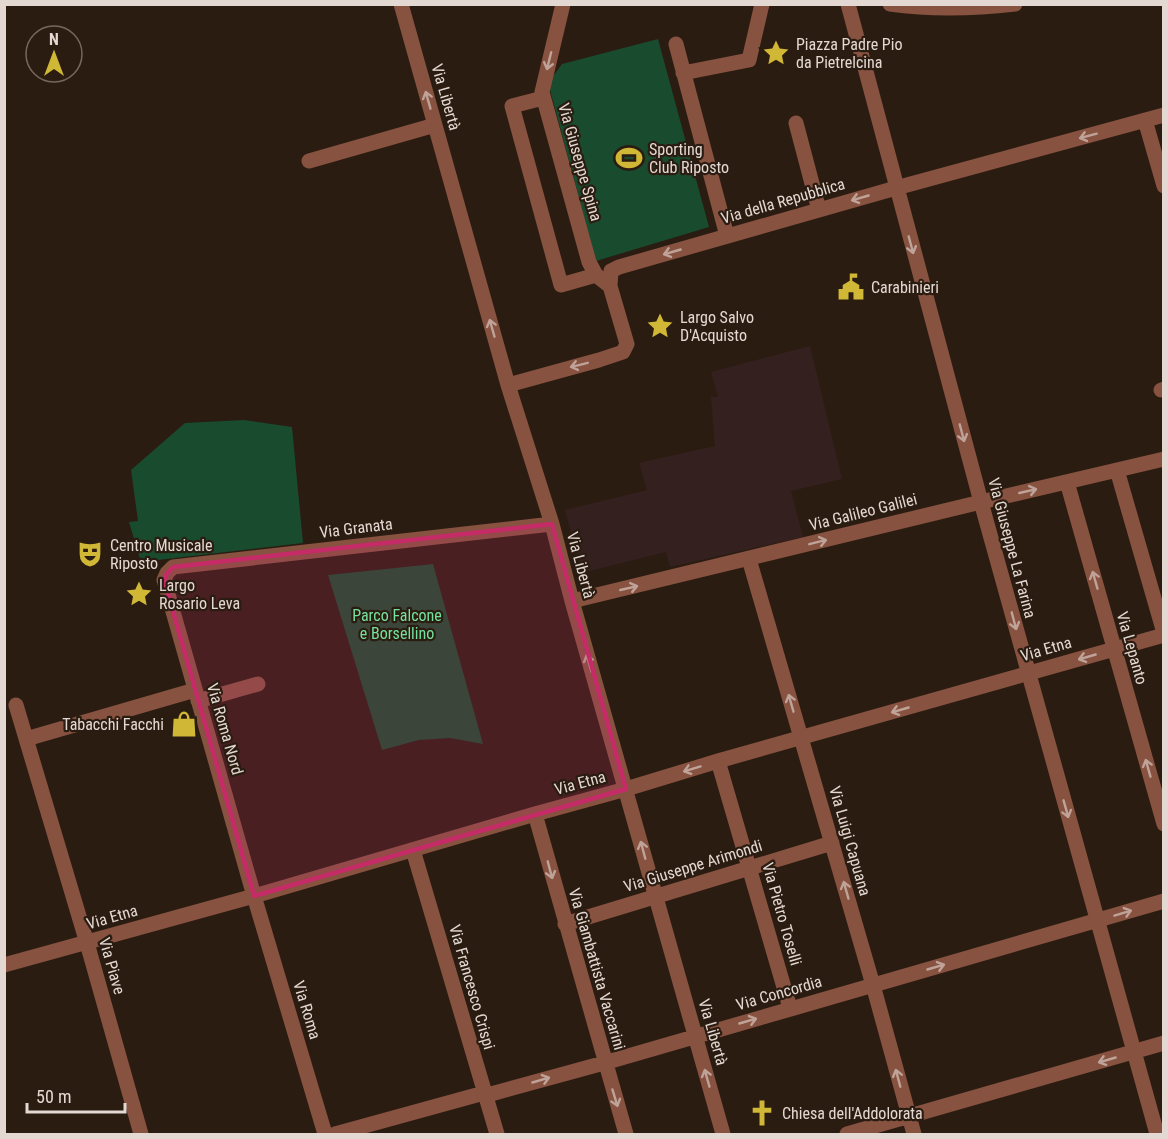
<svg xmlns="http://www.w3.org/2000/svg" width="1168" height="1139" font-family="'Roboto Condensed',sans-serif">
	<rect width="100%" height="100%" fill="#2b1c11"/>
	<path fill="#34211f" d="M 810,346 L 842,479 L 791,491 L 803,537 L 670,567 L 666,552 L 582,573 L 565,510 L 647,490 L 639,463 L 715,446 L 711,397 L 718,397 L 711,372 Z"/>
	<path fill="#194b2e" d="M 658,39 L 709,227 L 596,261 L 550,90 L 551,79 L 562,64 Z
		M 244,420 L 292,427 L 303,543 L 141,562 L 129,522 L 138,521 L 131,470 L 185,423 Z
		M 433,564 L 483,744 L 450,738 L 419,740 L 382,750 L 328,575 Z"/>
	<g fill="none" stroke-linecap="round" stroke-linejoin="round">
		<path stroke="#875240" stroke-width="15" d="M 401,4 L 508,385 L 552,524 L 572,601 L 723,1134
			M 563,4 L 542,92 L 589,262 L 596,275 L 610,286
			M 848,4 L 981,502 L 1157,1134
			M 890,4 C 932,10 973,9 1015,4
			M 676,44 L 727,236
			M 683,73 L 749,60 L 762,4
			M 543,98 L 512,106 L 561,285 L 596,275
			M 1145,120 L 1164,186
			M 796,123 L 819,210
			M 309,161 L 435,125
			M 508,385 L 599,360 L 623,352 L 627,344 L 610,286 L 611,271 L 619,267 L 896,188 L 1164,115
			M 1161,390 L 1164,389
			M 1117,470 L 1164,633
			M 1067,482 L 1164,824
			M 749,559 L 873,985 L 914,1134
			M 572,601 L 981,502 L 1164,459
			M 198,701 L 258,684
			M 16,705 L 87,943 L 141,1134
			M 26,739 L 195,690
			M 718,761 L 790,1008
			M 535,814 L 626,1134
			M 413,850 L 497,1134
			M 565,924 L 832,843
			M 4,965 L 254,896 L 535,814 L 626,789 L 718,761 L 1164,635
			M 325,1134 L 254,896 L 164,580 L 167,573 L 173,567 L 552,524
			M 335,1134 L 484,1093 L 491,1094 L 604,1063 L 1164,901
			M 847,1134 L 1164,1043"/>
	</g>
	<defs><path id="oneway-shaft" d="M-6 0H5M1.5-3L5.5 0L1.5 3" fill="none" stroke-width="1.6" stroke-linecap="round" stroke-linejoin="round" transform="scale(1.5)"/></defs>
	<g stroke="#bfa398">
		<use href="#oneway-shaft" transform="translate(549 61) rotate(104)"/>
		<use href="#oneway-shaft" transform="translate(428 100) rotate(-106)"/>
		<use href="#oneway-shaft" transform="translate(1088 136) rotate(165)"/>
		<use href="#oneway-shaft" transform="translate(860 198) rotate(164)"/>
		<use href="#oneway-shaft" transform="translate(911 245) rotate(75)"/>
		<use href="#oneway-shaft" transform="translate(672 252) rotate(164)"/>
		<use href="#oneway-shaft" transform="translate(492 328) rotate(-106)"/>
		<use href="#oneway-shaft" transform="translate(579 365) rotate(166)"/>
		<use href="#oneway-shaft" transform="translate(962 433) rotate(75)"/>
		<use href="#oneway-shaft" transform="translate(1028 491) rotate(-13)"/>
		<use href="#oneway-shaft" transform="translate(818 542) rotate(-14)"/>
		<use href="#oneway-shaft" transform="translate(1095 580) rotate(-106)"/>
		<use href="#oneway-shaft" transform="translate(629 588) rotate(-13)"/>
		<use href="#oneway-shaft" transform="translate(1014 621) rotate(75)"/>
		<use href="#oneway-shaft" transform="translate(1087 657) rotate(164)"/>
		<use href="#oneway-shaft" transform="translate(589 663) rotate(-106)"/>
		<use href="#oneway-shaft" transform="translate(791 703) rotate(-106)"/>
		<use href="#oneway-shaft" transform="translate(900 710) rotate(164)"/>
		<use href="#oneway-shaft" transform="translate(1148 768) rotate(-106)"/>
		<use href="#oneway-shaft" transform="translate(692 769) rotate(163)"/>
		<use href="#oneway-shaft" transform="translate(1066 809) rotate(74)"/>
		<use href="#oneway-shaft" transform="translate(643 850) rotate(-105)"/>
		<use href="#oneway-shaft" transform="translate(550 870) rotate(75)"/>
		<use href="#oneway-shaft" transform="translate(846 890) rotate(-106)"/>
		<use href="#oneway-shaft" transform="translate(1123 913) rotate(-17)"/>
		<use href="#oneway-shaft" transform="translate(936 967) rotate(-16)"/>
		<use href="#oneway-shaft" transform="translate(748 1021) rotate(-16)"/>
		<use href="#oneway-shaft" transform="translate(1107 1060) rotate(164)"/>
		<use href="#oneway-shaft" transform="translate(707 1078) rotate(-106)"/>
		<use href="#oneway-shaft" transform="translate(898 1078) rotate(-105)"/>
		<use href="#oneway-shaft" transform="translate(541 1080) rotate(-16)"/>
		<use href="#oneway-shaft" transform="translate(615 1098) rotate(73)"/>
	</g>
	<path fill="#c52b67" fill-opacity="0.2" stroke="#c52b67" stroke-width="4.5" stroke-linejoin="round" d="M 552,524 L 626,789 L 254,896 L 164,580 L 167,573 L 173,567 Z"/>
	<defs>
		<g id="sight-bare" transform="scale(2.07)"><path d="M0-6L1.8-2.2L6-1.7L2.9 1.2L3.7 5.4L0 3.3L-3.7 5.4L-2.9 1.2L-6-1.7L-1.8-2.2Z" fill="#d0b736" stroke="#2b1c11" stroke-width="2.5" paint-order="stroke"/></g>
		<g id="stadium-bare" transform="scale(2.07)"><path d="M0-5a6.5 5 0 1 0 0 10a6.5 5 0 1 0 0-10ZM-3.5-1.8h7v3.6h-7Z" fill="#d0b736" stroke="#2b1c11" stroke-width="2.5" paint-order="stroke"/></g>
		<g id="civic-bare" transform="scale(2.07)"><path d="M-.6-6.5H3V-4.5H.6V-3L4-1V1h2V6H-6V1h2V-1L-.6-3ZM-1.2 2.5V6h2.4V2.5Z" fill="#d0b736" stroke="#2b1c11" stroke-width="2.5" paint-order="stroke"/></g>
		<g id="theatre-bare" transform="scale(2.07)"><path d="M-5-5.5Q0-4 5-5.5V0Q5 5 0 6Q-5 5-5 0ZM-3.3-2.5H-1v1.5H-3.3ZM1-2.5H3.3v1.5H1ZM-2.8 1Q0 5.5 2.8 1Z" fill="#d0b736" stroke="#2b1c11" stroke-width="2.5" paint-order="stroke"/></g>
		<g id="shop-bare" transform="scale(2.07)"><path d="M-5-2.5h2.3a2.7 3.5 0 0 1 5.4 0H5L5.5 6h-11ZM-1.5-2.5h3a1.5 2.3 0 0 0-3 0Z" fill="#d0b736" stroke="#2b1c11" stroke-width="2.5" paint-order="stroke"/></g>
		<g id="church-bare" transform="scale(2.07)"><path d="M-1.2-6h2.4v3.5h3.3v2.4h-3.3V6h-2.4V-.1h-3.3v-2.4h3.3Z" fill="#d0b736" stroke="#2b1c11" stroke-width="2.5" paint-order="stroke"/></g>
	</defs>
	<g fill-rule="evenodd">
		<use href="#sight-bare" x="776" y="53"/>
		<use href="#stadium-bare" x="629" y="158"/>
		<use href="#civic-bare" x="851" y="287"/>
		<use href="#sight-bare" x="660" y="326"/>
		<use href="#theatre-bare" x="90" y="554"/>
		<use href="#sight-bare" x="139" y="594"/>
		<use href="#shop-bare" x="184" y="724"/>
		<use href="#church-bare" x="762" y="1113"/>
	</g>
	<g text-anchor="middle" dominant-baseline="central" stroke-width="4.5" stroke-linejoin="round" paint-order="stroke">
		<g font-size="16" fill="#e4d9d2" stroke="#2b1c11" text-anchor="start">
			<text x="796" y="44">Piazza Padre Pio<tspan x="796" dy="18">da Pietrelcina</tspan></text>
			<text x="649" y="149">Sporting<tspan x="649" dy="18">Club Riposto</tspan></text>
			<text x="871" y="287">Carabinieri</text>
			<text x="680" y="317">Largo Salvo<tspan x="680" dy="18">D'Acquisto</tspan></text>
			<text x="110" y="545">Centro Musicale<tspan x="110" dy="18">Riposto</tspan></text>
			<text x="159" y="585">Largo<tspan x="159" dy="18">Rosario Leva</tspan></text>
			<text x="164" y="724" text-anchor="end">Tabacchi Facchi</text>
			<text x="782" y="1113">Chiesa dell'Addolorata</text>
		</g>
		<g font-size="16" fill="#e4d9d2" stroke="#2b1c11">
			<text transform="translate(446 97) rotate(74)">Via Libertà</text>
			<text transform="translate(580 162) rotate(74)">Via Giuseppe Spina</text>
			<text transform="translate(783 201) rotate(-16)">Via della Repubblica</text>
			<text transform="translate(863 512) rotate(-14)">Via Galileo Galilei</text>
			<text transform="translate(356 528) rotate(-7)">Via Granata</text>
			<text transform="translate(1012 548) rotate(75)">Via Giuseppe La Farina</text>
			<text transform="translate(581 565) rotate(75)">Via Libertà</text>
			<text transform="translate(1132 648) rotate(74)">Via Lepanto</text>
			<text transform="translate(1046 649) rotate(-16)">Via Etna</text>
			<text transform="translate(225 729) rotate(74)">Via Roma Nord</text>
			<text transform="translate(580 783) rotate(-15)">Via Etna</text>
			<text transform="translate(850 841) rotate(74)">Via Luigi Capuana</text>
			<text transform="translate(693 866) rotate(-17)">Via Giuseppe Arimondi</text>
			<text transform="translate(782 914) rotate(74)">Via Pietro Toselli</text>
			<text transform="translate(112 917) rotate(-16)">Via Etna</text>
			<text transform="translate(112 966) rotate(74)">Via Piave</text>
			<text transform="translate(597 969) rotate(74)">Via Giambattista Vaccarini</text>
			<text transform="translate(472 987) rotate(74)">Via Francesco Crispi</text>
			<text transform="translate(779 993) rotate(-16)">Via Concordia</text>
			<text transform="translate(307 1010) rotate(73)">Via Roma</text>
			<text transform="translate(713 1032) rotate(74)">Via Libertà</text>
		</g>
		<g font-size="16" fill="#73e29e" stroke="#2b1c11">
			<text x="397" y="615">Parco Falcone<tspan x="397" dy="18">e Borsellino</tspan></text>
		</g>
	</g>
	<rect width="1168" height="1139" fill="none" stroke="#e4d9d2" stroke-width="12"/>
	<g transform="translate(54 54)"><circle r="28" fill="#2b1c11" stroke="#75685e" stroke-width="1.5"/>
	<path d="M0-4.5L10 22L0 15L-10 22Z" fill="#d0b736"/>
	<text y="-9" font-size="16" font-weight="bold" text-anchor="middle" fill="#e4d9d2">N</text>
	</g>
	<path d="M27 1103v9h98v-9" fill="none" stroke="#e4d9d2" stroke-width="3"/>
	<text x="36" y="1103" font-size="18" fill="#e4d9d2" stroke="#2b1c11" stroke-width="4.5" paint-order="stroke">50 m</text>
</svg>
